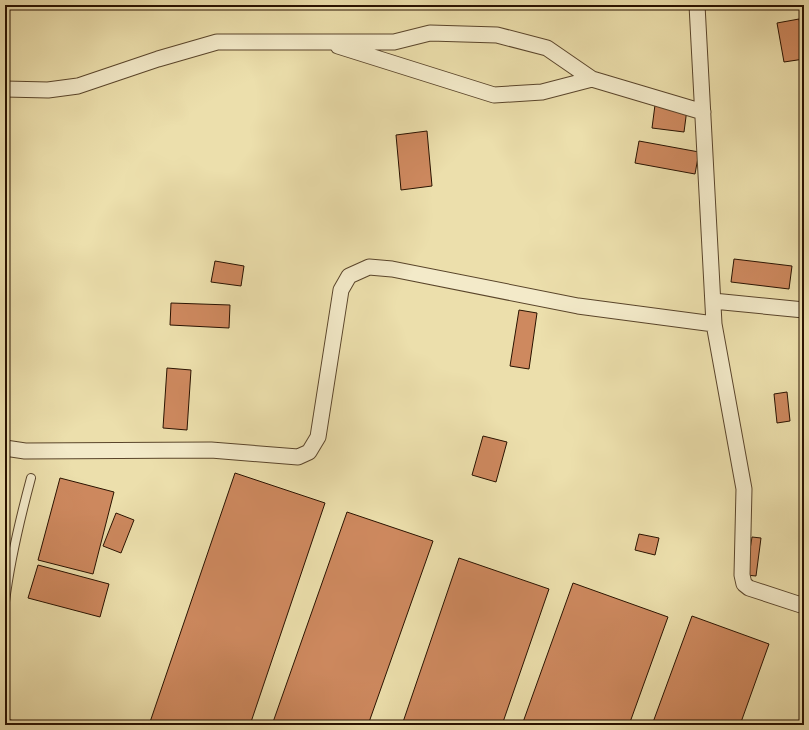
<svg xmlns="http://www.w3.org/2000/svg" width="809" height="730" font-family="'Gentium Book Plus',serif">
	<rect width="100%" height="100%" fill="#ecdfac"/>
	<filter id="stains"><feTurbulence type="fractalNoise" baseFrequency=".005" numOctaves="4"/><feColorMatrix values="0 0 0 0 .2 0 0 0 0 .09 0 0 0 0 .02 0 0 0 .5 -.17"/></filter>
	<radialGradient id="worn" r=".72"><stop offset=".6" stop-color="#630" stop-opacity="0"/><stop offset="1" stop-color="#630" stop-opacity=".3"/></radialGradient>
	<path fill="#ce895f" stroke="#291200" d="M 799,19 L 804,47 L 804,59 L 784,62 L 777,23 Z
		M 655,105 L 687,109 L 684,132 L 652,128 Z
		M 427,131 L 432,186 L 401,190 L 396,135 Z
		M 639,141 L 699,152 L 695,174 L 635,163 Z
		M 734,259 L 792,266 L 789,289 L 731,282 Z
		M 215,261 L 244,266 L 241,286 L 211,282 Z
		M 171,303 L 230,305 L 229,328 L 170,325 Z
		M 519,310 L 537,313 L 529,369 L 510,366 Z
		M 167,368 L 191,370 L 187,430 L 163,428 Z
		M 787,392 L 790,421 L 777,423 L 774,394 Z
		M 483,436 L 507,442 L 496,482 L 472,475 Z
		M 235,473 L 325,503 L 250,725 L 149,725 Z
		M 60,478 L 114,492 L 93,574 L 38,560 Z
		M 347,512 L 433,541 L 368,725 L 272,725 Z
		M 116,513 L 134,520 L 121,553 L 103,546 Z
		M 639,534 L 659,538 L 655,555 L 635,550 Z
		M 752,537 L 761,538 L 756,576 L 746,575 Z
		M 459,558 L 549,589 L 502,725 L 402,725 Z
		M 38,565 L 109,584 L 100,617 L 28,598 Z
		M 573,583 L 668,617 L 629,725 L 522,725 Z
		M 692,616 L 769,644 L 740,725 L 652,725 Z"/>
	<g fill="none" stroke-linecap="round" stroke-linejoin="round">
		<g stroke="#5a452b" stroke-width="10">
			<path id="service" d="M 5,602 C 10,560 20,519 31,478
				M 5,723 L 12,725"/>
		</g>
		<g stroke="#5a452b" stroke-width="17">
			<path id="minor" d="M 697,5 L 714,324 L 744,489 L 742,575 L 744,584 L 749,588 L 804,606
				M 338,46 L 494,95 L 542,92 L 592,79
				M 5,89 L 48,90 L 78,86 L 158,59 L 217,42 L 394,42 L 430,33 L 497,35 L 547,48 L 592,79 L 703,112
				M 713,301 L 804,310
				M 5,448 L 25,451 L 211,450 L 298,457 L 309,452 L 318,437 L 341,290 L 349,276 L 369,267 L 392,269 L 578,306 L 714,324"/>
		</g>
		<use href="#service" stroke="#f3eac9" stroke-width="8"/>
		<use href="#minor" stroke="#f3eac9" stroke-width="15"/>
	</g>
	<rect width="809" height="730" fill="none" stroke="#ecdfac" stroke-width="20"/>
	<rect x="6" y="6" width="797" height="718" fill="none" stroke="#291200" stroke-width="2"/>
	<rect x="10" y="10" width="789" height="710" fill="none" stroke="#291200"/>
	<rect width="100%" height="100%" filter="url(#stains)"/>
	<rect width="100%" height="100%" fill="url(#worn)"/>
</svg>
